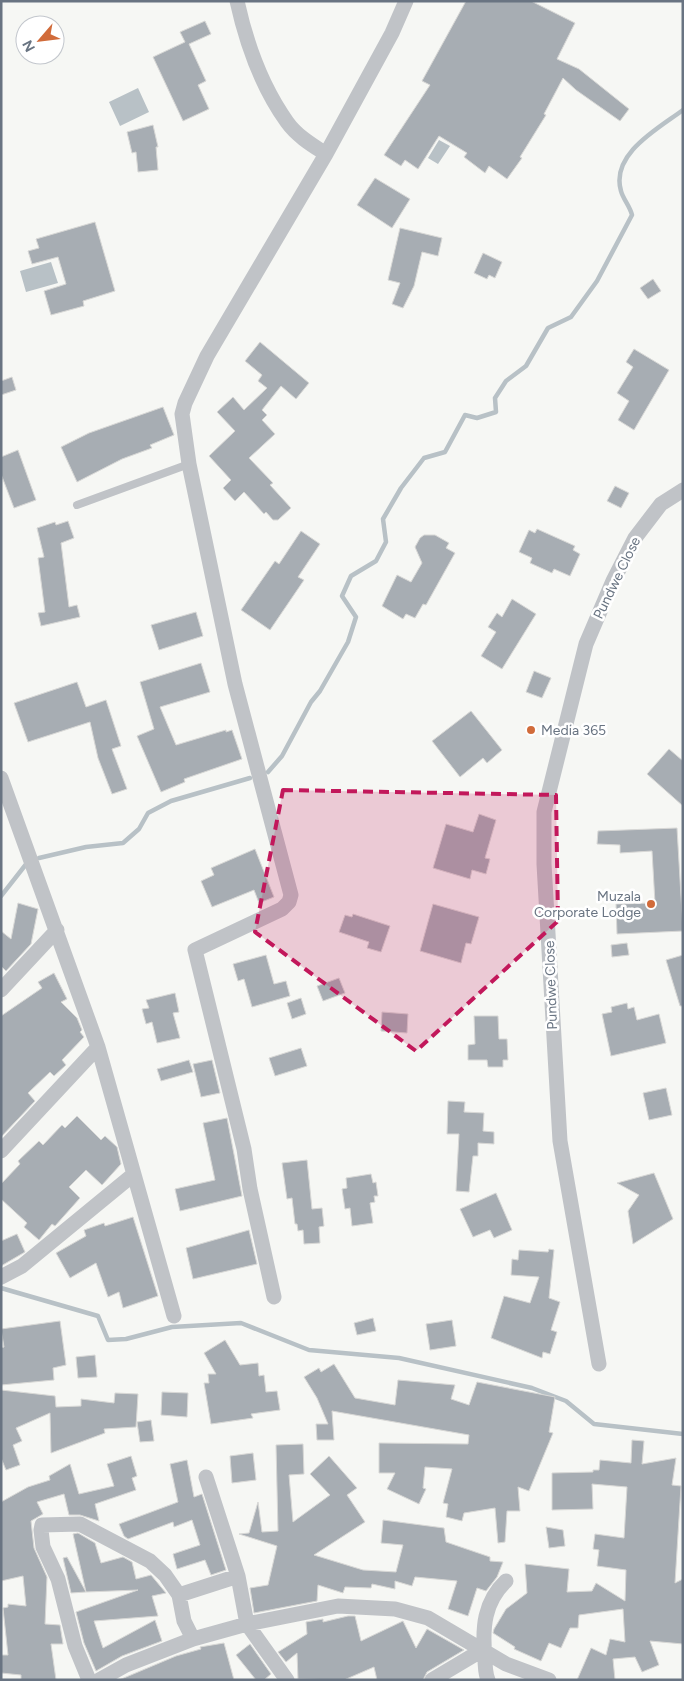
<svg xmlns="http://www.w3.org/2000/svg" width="684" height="1681" font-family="Figtree,sans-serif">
	<rect width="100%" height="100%" fill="#f6f7f4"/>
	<path fill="#b8c1c6" d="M 138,88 L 149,112 L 120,126 L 109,102 Z
		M 439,140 L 450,146 L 438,164 L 428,158 Z
		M 51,262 L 58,283 L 26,292 L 20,271 Z"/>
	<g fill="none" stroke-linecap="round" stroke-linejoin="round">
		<path stroke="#b8c1c6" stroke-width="4.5" d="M 268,772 L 282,756 L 311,702 L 320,691 L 348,642 L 356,617 L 342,596 L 351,576 L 376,561 L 386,542 L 383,519 L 401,488 L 424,458 L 445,452 L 465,415 L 477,418 L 496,412 L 495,398 L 506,381 L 526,366 L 548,328 L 571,317 L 597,281 L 632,215 C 630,206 623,199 621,191 C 610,154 659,128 683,110
			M 39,858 L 86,847 L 123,843 L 139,829 L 148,813 L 171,801 L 250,778
			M 1,896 L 27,863
			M 1,1288 L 98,1316 L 108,1340 L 126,1339 L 172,1327 L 241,1323 L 309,1350 L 399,1358 L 532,1388 L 566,1401 L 594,1424 L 683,1434"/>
	</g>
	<path fill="#a7adb3" stroke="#d8d8d6" d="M 466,1 L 531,1 L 575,23 L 557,59 L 579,69 L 629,109 L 620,121 L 576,90 L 563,78 L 544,114 L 546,115 L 520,157 L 522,158 L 507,179 L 489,166 L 485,173 L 464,157 L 467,153 L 439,136 L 418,169 L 405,160 L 401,166 L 384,155 L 430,85 L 422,81 Z
		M 205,21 L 211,34 L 189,44 L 206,81 L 198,85 L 209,109 L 183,121 L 153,57 L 185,42 L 180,32 Z
		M 153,125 L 158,147 L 156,147 L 158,170 L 138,172 L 136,152 L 132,153 L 127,132 Z
		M 375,178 L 410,199 L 392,228 L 357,205 Z
		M 95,222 L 115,291 L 83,301 L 84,306 L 51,315 L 44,291 L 66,284 L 58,257 L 32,264 L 28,251 L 39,248 L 36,239 Z
		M 400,228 L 442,238 L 438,256 L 422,252 L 414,286 L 403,308 L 392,304 L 400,283 L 388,280 Z
		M 483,253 L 502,262 L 495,278 L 489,275 L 487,279 L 474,273 Z
		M 653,279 L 661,291 L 648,299 L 640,288 Z
		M 260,342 L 309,383 L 296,399 L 281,386 L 262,410 L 267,415 L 262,420 L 275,434 L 249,458 L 273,483 L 270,485 L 291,508 L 278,520 L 273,520 L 266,512 L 264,514 L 244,492 L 235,501 L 223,488 L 231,480 L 209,456 L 235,431 L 217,412 L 233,397 L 244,410 L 267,388 L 258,381 L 262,375 L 245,361 Z
		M 634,349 L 669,370 L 634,430 L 618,420 L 629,401 L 617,393 L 633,367 L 626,362 Z
		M 12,377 L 16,390 L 1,395 L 1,381 Z
		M 163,407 L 174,435 L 150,445 L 152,448 L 122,459 L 77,482 L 61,447 L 89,433 Z
		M 18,450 L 36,500 L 14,508 L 1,474 L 1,457 Z
		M 615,486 L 629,493 L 621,508 L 607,501 Z
		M 68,521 L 74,538 L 61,543 L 69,607 L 77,605 L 80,617 L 41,626 L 38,613 L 45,612 L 38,558 L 44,557 L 37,528 L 55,522 L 56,525 Z
		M 537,529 L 575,546 L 573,550 L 580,554 L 570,576 L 554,569 L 552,573 L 530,563 L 532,558 L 519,552 L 529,530 L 535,533 Z
		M 301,531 L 320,544 L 298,577 L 304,580 L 270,630 L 241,610 L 275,561 L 279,564 Z
		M 424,535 L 435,535 L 449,543 L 446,548 L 455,553 L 426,605 L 423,604 L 415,618 L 406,614 L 403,619 L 382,606 L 397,575 L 411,582 L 422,563 L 415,547 L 420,538 Z
		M 512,599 L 536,614 L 502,669 L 481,656 L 496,632 L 488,627 L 497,613 L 502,617 Z
		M 196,612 L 203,636 L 159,650 L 151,625 Z
		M 201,663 L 210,692 L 160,707 L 176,745 L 226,730 L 226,732 L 232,730 L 242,759 L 184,779 L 185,782 L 161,792 L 137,736 L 154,729 L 140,682 Z
		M 534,671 L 551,678 L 542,698 L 526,692 Z
		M 77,682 L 86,707 L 106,700 L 121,746 L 112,749 L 127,789 L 112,794 L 98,758 L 90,722 L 28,742 L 14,703 Z
		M 471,711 L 502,750 L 487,763 L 483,758 L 460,777 L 432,741 Z
		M 669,749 L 683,761 L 683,806 L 647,774 Z
		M 479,814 L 496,820 L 485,858 L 490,859 L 486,874 L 472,870 L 470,879 L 433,868 L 446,824 L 473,832 Z
		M 677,828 L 683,931 L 617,934 L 616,904 L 655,903 L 652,851 L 620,853 L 620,845 L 597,844 L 598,831 Z
		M 255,849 L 274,897 L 259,903 L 254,890 L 212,907 L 201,881 L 214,875 L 211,868 Z
		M 18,903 L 38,909 L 31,944 L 6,971 L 1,966 L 1,931 L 11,939 Z
		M 433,904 L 479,917 L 471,944 L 466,943 L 461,963 L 420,951 Z
		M 353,914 L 390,926 L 381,952 L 367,948 L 369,942 L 339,932 L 345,915 L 352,917 Z
		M 627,943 L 629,955 L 612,957 L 611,945 Z
		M 266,955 L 274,984 L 286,981 L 290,996 L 252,1007 L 244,979 L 238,981 L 233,964 Z
		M 683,955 L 683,1006 L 680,1006 L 666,960 Z
		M 54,973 L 67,999 L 61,1002 L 77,1018 L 82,1030 L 80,1032 L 84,1037 L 62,1060 L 66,1065 L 54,1076 L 50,1072 L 28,1093 L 35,1101 L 1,1137 L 1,1016 L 42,988 L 38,982 Z
		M 339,978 L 345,993 L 323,1001 L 317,986 Z
		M 175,993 L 179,1012 L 173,1013 L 180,1038 L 157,1043 L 152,1022 L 146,1024 L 142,1009 L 149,1008 L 146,1000 Z
		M 301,998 L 306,1014 L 292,1019 L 287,1003 Z
		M 627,1003 L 628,1009 L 634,1007 L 637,1020 L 659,1014 L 666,1043 L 611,1056 L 602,1014 L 612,1012 L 611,1007 Z
		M 382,1012 L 408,1014 L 407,1033 L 381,1031 Z
		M 474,1016 L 498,1016 L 499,1039 L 507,1039 L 508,1060 L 503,1060 L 503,1067 L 488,1067 L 487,1060 L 468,1060 L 468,1045 L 475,1044 Z
		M 301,1048 L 307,1066 L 275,1076 L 269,1058 Z
		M 189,1060 L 193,1072 L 161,1081 L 157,1069 Z
		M 212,1060 L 220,1093 L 201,1097 L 193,1064 Z
		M 666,1088 L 672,1115 L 649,1120 L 643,1093 Z
		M 448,1101 L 465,1102 L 464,1112 L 484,1113 L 483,1131 L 494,1132 L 494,1144 L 478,1143 L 478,1156 L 473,1156 L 469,1192 L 456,1191 L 459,1134 L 447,1134 Z
		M 77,1116 L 101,1140 L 105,1136 L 117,1147 L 121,1164 L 102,1185 L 86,1170 L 69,1187 L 80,1198 L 55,1226 L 52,1224 L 39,1240 L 24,1227 L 27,1223 L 1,1199 L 1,1184 L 20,1164 L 18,1161 L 39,1141 L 43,1145 L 62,1125 L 65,1128 Z
		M 227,1118 L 242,1196 L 180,1211 L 175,1189 L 215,1180 L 203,1123 Z
		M 307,1160 L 312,1209 L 322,1208 L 324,1226 L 319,1227 L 320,1243 L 304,1244 L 303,1230 L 298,1231 L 297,1224 L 295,1224 L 292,1198 L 287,1199 L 282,1163 Z
		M 654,1173 L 673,1219 L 633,1244 L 628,1211 L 639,1195 L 617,1183 Z
		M 371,1174 L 373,1183 L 376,1182 L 378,1196 L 374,1196 L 375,1202 L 370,1203 L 373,1223 L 352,1226 L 350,1208 L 345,1209 L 342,1189 L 347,1188 L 346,1178 Z
		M 496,1193 L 512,1230 L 494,1238 L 490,1230 L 473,1237 L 460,1209 Z
		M 133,1217 L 158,1296 L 123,1308 L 119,1292 L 108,1297 L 96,1263 L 70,1278 L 56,1253 L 86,1236 L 84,1230 L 104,1223 L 105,1226 Z
		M 249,1230 L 257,1264 L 193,1279 L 186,1248 Z
		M 17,1234 L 25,1252 L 1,1266 L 1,1241 Z
		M 549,1249 L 554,1250 L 549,1298 L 560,1302 L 551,1330 L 557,1332 L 550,1354 L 543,1352 L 542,1358 L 491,1338 L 504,1296 L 530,1303 L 539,1277 L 511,1275 L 512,1259 L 518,1260 L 519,1250 L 548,1252 Z
		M 373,1318 L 376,1331 L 357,1335 L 354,1323 Z
		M 452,1320 L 456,1346 L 430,1350 L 426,1324 Z
		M 60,1321 L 66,1365 L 53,1368 L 54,1380 L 1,1385 L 1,1348 L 4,1347 L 1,1329 Z
		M 225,1340 L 240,1365 L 258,1363 L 259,1376 L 264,1375 L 266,1392 L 277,1391 L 280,1410 L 251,1414 L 253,1418 L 211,1424 L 204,1383 L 209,1383 L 208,1374 L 216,1374 L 204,1353 Z
		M 95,1355 L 97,1377 L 78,1378 L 76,1357 Z
		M 334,1364 L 355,1398 L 395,1405 L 398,1380 L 455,1385 L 451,1399 L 469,1405 L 477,1382 L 555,1397 L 549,1432 L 553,1433 L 529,1491 L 518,1487 L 520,1511 L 507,1511 L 505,1542 L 498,1543 L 495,1508 L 464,1513 L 462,1521 L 446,1517 L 448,1504 L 443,1503 L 452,1469 L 425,1467 L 423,1488 L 426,1489 L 419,1504 L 387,1489 L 395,1473 L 379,1473 L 379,1443 L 468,1444 L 469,1435 L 332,1411 L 334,1440 L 317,1440 L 316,1424 L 328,1424 L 317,1398 L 304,1377 L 319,1368 L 321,1372 Z
		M 1,1390 L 55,1396 L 56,1407 L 81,1406 L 81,1399 L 114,1403 L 115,1393 L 138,1394 L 136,1427 L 104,1429 L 105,1433 L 51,1453 L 50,1413 L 16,1428 L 22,1441 L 13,1445 L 20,1465 L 6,1470 L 1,1458 Z
		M 162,1392 L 188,1393 L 187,1417 L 161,1415 Z
		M 151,1420 L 154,1441 L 140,1442 L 137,1422 Z
		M 632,1440 L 644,1441 L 642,1464 L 676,1458 L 672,1485 L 681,1486 L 675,1583 L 683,1579 L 683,1644 L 650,1641 L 659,1665 L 642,1672 L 635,1657 L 613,1659 L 615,1680 L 577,1680 L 591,1648 L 606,1655 L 610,1639 L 625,1642 L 623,1609 L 579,1615 L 578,1628 L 570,1628 L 561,1648 L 549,1643 L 541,1661 L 514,1649 L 515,1647 L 493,1633 L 494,1629 L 506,1609 L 527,1593 L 525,1564 L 569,1569 L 567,1592 L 592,1591 L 596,1583 L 625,1601 L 626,1570 L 597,1566 L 599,1550 L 593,1549 L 595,1534 L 624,1538 L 627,1487 L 592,1484 L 593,1509 L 552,1510 L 552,1473 L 593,1472 L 593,1470 L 599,1470 L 600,1460 L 631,1463 Z
		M 303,1444 L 304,1474 L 289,1475 L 293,1522 L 330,1495 L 310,1474 L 329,1456 L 357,1488 L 347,1495 L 365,1522 L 314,1555 L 363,1570 L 396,1572 L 403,1545 L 381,1543 L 383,1520 L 444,1528 L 446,1542 L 490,1557 L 490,1561 L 503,1562 L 497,1577 L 486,1591 L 477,1588 L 468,1616 L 448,1609 L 457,1581 L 415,1577 L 412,1586 L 395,1581 L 395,1589 L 372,1584 L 371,1588 L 345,1587 L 343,1593 L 318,1585 L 317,1601 L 254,1613 L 250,1588 L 268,1585 L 277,1546 L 239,1534 L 249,1533 L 258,1502 L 262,1532 L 278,1531 L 276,1445 Z
		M 253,1453 L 256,1480 L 232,1483 L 230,1456 Z
		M 131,1456 L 137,1476 L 132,1478 L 136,1490 L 95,1504 L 99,1521 L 80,1515 L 69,1515 L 64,1494 L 37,1502 L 43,1514 L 31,1521 L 34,1548 L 47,1577 L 45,1624 L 60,1625 L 63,1644 L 51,1644 L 56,1680 L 21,1680 L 21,1675 L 1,1673 L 1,1655 L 8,1655 L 3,1608 L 8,1607 L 8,1604 L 26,1606 L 23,1576 L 1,1581 L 1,1502 L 28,1487 L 50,1480 L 49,1476 L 70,1464 L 79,1494 L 114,1486 L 107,1464 Z
		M 187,1460 L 194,1497 L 202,1494 L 226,1570 L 211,1575 L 205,1560 L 177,1569 L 173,1554 L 200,1545 L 192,1520 L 174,1527 L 173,1522 L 128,1539 L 124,1536 L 119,1524 L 178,1502 L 170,1464 Z
		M 546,1527 L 563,1530 L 565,1546 L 549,1548 Z
		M 78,1533 L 95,1543 L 101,1563 L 123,1557 L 132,1562 L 136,1579 L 151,1575 L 166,1593 L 152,1596 L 158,1616 L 94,1621 L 103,1648 L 155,1620 L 162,1641 L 122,1656 L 96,1671 L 84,1643 L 76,1612 L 138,1590 L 86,1592 L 73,1534 Z
		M 67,1557 L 86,1592 L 71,1593 L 63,1558 Z
		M 348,1616 L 355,1616 L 361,1641 L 403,1621 L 416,1648 L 427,1629 L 464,1650 L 427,1672 L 423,1680 L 377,1680 L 374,1667 L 344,1680 L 298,1679 L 297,1653 L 286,1662 L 278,1652 L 307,1634 L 306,1622 L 323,1619 L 323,1622 Z
		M 224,1643 L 234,1680 L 119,1680 L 176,1656 L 201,1649 L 200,1647 Z
		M 250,1644 L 271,1674 L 264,1680 L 256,1680 L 236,1655 Z"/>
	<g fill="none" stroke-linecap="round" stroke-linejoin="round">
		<path stroke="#c0c3c7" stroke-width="8" d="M 77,505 L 189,464"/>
		<path stroke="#c0c3c7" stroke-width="15" d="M 237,1 C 246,42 262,87 287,122 C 297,136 312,145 326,154
			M 1,778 L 98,1047 L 174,1316
			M 1,990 L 57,930
			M 1,1151 L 98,1047
			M 1,1277 L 22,1266 L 134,1174
			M 274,1297 L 250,1189 L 244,1149 L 195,950 L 282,909 L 289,902 L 291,895 L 235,684 L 189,464 L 182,414 L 185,403 L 207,356 L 326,154 L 392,33 L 406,1
			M 599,1364 L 560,1141 L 544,864 L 544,812 L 586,644 L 613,581 L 635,538 L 661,504 L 683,490
			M 206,1477 L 238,1576 L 247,1624 L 287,1680
			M 179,1595 L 238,1576
			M 89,1680 L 75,1646 L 58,1579 L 43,1547 L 41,1530 L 42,1525 L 80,1524 L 150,1561 L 165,1575 L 179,1595 L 184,1621 L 193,1639
			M 99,1680 L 126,1665 L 193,1639 L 247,1624 L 338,1606 L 395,1609 L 428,1618 L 506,1664 L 549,1680
			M 432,1680 L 484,1649
			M 488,1680 C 485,1673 485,1664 485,1657 C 482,1628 484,1602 506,1581"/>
	</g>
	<path fill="#c2185b" fill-opacity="0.2" stroke="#c2185b" stroke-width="4" stroke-dasharray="10 6" stroke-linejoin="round" d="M 283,790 L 556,795 L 558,921 L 416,1051 L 255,932 Z"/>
	<g fill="#d16b3a" stroke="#fff" stroke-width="2">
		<circle cx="531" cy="730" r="5"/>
		<circle cx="651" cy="904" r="5"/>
	</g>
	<g text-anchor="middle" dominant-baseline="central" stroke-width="5" stroke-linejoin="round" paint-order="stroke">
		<g font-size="14" fill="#697482" stroke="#fff">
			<text transform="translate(617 578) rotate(-64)">Pundwe Close</text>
			<text transform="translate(551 985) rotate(-92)">Pundwe Close</text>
		</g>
		<g font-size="14" fill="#697482" stroke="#fff" text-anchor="start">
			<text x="541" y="730">Media 365</text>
			<text x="641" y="896" text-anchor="end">Muzala<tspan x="641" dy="16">Corporate Lodge</tspan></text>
		</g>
	</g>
	<rect width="684" height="1681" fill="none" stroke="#697482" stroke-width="5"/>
	<g transform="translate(40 40) rotate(242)"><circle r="24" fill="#ffffff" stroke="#c3c7cd"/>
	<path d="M0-4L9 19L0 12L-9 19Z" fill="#d16b3a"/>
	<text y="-8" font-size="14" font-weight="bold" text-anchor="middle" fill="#697482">N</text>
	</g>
</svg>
